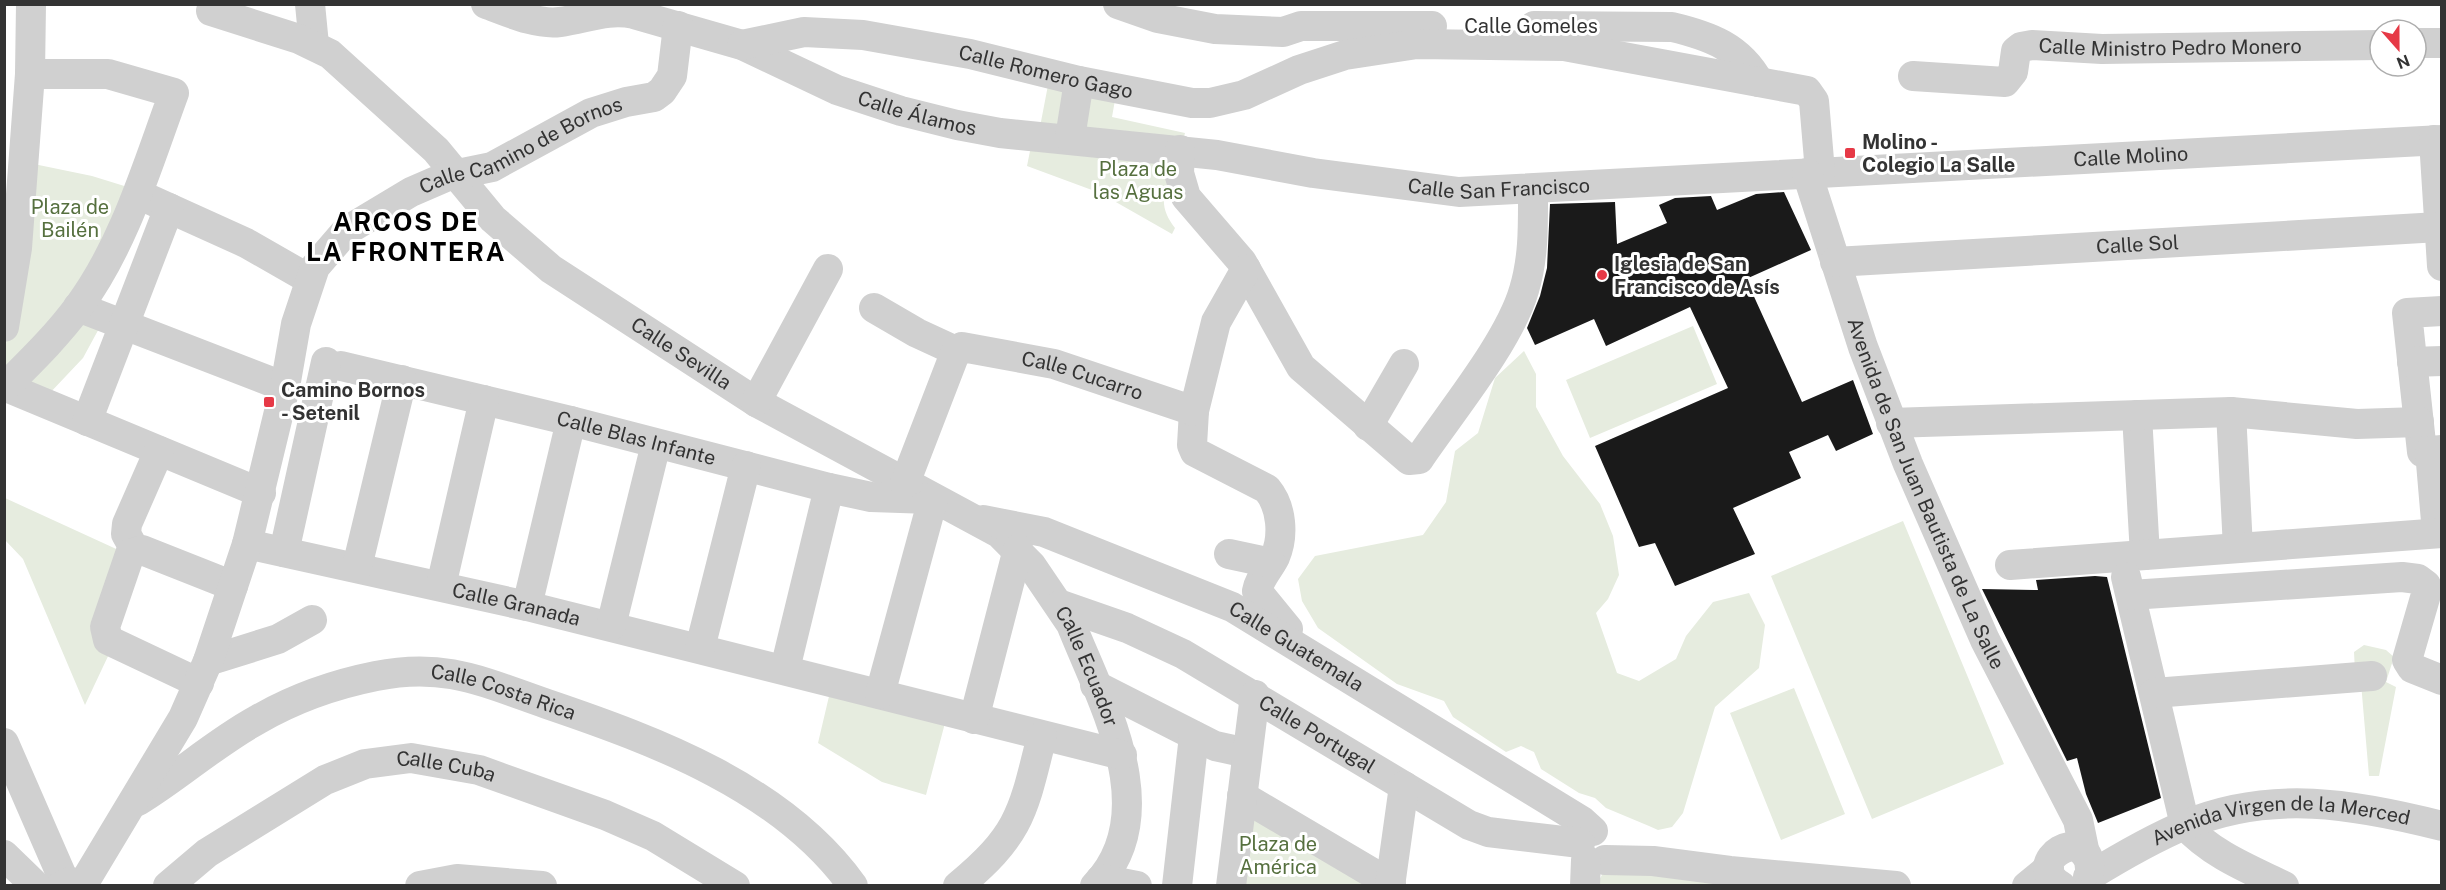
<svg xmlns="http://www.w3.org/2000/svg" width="2446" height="890" font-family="'Public Sans',sans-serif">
	<rect width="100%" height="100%" fill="#fff"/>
	<path fill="#e6ecdf" d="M 1049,80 L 1067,82 L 1068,121 L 1039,132 Z
		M 1087,92 L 1115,100 L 1112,117 L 1185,133 L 1182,144 L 1092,135 L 1078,116 Z
		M 1032,141 L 1159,154 L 1171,179 C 1160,197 1162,211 1175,228 L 1172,234 L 1100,193 L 1027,166 Z
		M 29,163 L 92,176 L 134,189 L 101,259 L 5,380 L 5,352 Z
		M 80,313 L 102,323 L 83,358 L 48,395 L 19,380 Z
		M 1693,326 L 1717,384 L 1590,438 L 1566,380 Z
		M 1524,351 L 1536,374 L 1536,407 L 1563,456 L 1600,504 L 1613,536 L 1619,575 L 1608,599 L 1596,613 L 1617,673 L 1639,681 L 1676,659 L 1686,636 L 1713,602 L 1749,593 L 1765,625 L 1759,668 L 1715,707 L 1683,813 L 1672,827 L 1658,830 L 1649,826 L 1606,808 L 1595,798 L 1579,793 L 1541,769 L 1534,752 L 1521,746 L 1506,752 L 1453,717 L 1444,701 L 1397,684 L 1318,628 L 1302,601 L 1298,579 L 1315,556 L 1423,535 L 1446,502 L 1455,451 L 1478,433 L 1495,378 Z
		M 5,498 L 125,553 L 110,652 L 85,705 L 23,559 L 5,540 Z
		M 1903,521 L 2004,764 L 1872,819 L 1771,576 Z
		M 2364,645 L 2386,650 L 2394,657 L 2386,682 L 2396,687 L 2379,776 L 2369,776 L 2361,683 L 2355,672 L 2354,652 Z
		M 1794,688 L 1845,814 L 1781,840 L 1730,713 Z
		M 830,692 L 945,723 L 926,795 L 882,782 L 818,743 Z
		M 1254,807 L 1378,886 L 1243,886 Z
		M 1617,867 L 1770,886 L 1596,886 L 1603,873 Z"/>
	<path fill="#1a1a1a" d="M 1784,192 L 1811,250 L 1746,279 L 1802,402 L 1853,380 L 1873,434 L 1836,451 L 1828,435 L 1789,452 L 1801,478 L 1733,508 L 1755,554 L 1675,586 L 1655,543 L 1639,547 L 1595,446 L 1728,388 L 1690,307 L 1606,346 L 1594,319 L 1535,345 L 1527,328 L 1540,296 L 1547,268 L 1550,204 L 1615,202 L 1617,244 L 1667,223 L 1659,205 L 1675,198 L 1711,196 L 1717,210 L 1756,194 Z
		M 2095,576 L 2107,577 L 2161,798 L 2098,823 L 2086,794 L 2077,758 L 2067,761 L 1982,589 L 2038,590 L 2036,580 Z"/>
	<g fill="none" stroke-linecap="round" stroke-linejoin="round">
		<g stroke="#d0d0d0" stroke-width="30">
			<path d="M 310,4 L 314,45"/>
			<path id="s1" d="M 486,4 C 508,12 536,25 560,22 C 585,19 608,8 634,14 L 742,45 L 837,90 L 901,111 L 957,125 L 1000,133 L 1217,155 L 1313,173 L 1459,192 L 2442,140"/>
			<path d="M 1118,4 L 1158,18 L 1215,29 L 1283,32 L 1301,26 L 1432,26"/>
			<path id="s2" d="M 211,11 L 299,39 L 330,54 L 436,150 L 493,219 L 551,269 L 756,402 L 999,533 L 1031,565 L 1071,624 C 1101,700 1166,813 1095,886"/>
			<path d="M 1534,26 L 1672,27 C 1710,36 1740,47 1759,82"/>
			<path d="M 2416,43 L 2442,43"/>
			<path id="s3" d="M 742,45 L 804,32 L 863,35 L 970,54 L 1079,81 L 1192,103 L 1210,103 L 1244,95 L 1299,70 L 1345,55 L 1417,44 L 1564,46 L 1807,91 L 1814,101 L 1820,172"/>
			<path id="s4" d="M 1913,76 L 2005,82 L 2013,72 L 2016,51 L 2021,47 L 2032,45 L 2102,49 L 2380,45"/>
			<path d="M 1070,138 L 1079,81"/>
			<path d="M 2434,140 L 2442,266"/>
			<path d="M 1180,150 L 1179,173 L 1186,197 L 1242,262 L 1301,367 L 1409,460 L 1419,459 C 1450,413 1509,342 1524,290 C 1534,257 1533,224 1533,190"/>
			<path id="s5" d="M 1807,173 L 1863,347 L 1908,464 L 1985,640 L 2078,820 L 2085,854"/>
			<path d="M 151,200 L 246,243 L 309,279"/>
			<path id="s6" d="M 1835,262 L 2439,227"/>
			<path d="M 78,307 L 285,387"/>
			<path d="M 874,308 L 917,333 L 956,351"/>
			<path d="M 2442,311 L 2407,313 L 2422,452 L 2442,450"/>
			<path d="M 4,327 L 17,248 L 30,74 L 31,4"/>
			<path d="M 2412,362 L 2442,361"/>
			<path id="s7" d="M 341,366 L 571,421 L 829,488 L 871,497 L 930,499"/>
			<path d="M 6,387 L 261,493"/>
			<path d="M 4,388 C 30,362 57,336 79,306 C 125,243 147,166 174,93 L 108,74 L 30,74"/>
			<path d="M 756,402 L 828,269"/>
			<path d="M 1194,411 L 1192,445 L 1195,452 L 1267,489 C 1282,507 1284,536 1275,557 C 1269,569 1259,579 1257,591 L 1288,629"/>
			<path d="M 2231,412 L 2238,548"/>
			<path d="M 2137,415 L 2145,555"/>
			<path d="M 87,421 L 169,208"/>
			<path d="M 1891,423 L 2231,412 L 2357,424 L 2419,422"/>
			<path d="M 1368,426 L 1404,364"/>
			<path d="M 2430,451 L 2437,533"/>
			<path id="s8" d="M 905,483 L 954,356 L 962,347 L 1054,364 L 1194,411 L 1216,322 L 1246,269"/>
			<path id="s9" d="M 983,520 L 1044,532 L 1232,607 L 1582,821 L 1593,831"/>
			<path id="s10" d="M 247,544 L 527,606 L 1122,755"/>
			<path d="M 135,550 L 126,534 L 127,524 L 159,451"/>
			<path d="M 284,552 L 326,362"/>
			<path d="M 1229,554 L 1271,563"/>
			<path d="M 2010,565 L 2442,533"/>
			<path d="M 357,567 L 402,380"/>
			<path d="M 2126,577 L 2185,825 C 2211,854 2249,869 2284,886"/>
			<path d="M 441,586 L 484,400"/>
			<path d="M 2131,595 L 2402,577 L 2418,579 L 2426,585 L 2427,591 L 2407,660 L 2412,668 L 2442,680"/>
			<path id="s11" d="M 1061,605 L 1127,628 L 1183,654 L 1469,825 L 1488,832 L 1580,843"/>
			<path d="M 527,606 L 571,421"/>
			<path d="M 611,626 L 656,444"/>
			<path d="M 700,648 L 746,466"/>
			<path d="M 208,661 L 278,639 L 312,620"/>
			<path d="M 785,669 L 829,488"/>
			<path d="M 199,683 L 108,640 L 105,627 L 130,554 L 142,550 L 233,586"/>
			<path d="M 1095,685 L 1215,746 L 1247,753"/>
			<path d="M 2154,693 L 2372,676"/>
			<path d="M 880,694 L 933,499"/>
			<path d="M 974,719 L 1018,549"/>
			<path d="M 4,743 L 65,883"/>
			<path d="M 1242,796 L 1391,884"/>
			<path id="s12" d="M 138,801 C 179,776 215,743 257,720 C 293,699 336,684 376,676 C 445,662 483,682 547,704 C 656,741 783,788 853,886"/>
			<path d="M 4,855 L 36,886"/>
			<path d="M 1605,860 L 1653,861 L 1730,871 L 1896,886"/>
			<path id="s13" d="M 2088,877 C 2119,858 2151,839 2185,825 C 2271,789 2355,804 2442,826"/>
			<path d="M 1101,879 L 1137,886"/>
			<path id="s14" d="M 61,886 L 71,882 L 82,886 L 183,718 L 208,661 L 247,544 L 285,387 L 296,324 L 315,267 L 346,231 L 411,192 L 448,176 L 492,167 L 591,113 L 626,102 L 654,97 L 662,91 L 672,76 L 678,26"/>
			<path id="s15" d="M 168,886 L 207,853 L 325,780 L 365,764 L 411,758 L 479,770 L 605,815 L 653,836 L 735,886"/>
			<path d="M 420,886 L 457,879 L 542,886"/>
			<path d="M 958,886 C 1021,834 1023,812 1042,736"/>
			<path d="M 1177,886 L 1194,736"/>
			<path d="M 1231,886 L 1255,695"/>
			<path d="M 1390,886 L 1404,786"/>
			<path d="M 1585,886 L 1586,860"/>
			<path d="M 2027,886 L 2049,868"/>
			<path d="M 2061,886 C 2020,862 2089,821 2090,869"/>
		</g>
	</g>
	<g fill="#e63946" stroke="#fff" stroke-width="2">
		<rect x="1844" y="147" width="12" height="12" rx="3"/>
		<circle cx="1602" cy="275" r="6"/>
		<rect x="263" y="396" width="12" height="12" rx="3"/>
	</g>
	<g text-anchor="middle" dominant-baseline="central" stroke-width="6" stroke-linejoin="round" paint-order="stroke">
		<g font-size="20" fill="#333" stroke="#fff">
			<text x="1531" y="26">Calle Gomeles</text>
			<text stroke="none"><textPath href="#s4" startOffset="282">Calle Ministro Pedro Monero</textPath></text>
			<text stroke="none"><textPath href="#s3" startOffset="309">Calle Romero Gago</textPath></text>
			<text stroke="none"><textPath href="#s1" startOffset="453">Calle Álamos</textPath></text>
			<text stroke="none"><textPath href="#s14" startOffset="933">Calle Camino de Bornos</textPath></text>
			<text stroke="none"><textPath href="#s1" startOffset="1674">Calle Molino</textPath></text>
			<text stroke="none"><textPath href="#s1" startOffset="1041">Calle San Francisco</textPath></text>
			<text stroke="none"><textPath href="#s6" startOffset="303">Calle Sol</textPath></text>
			<text stroke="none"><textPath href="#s2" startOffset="591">Calle Sevilla</textPath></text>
			<text stroke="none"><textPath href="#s8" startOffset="272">Calle Cucarro</textPath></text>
			<text stroke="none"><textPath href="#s7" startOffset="304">Calle Blas Infante</textPath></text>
			<text stroke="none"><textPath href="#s5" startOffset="342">Avenida de San Juan Bautista de La Salle</textPath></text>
			<text stroke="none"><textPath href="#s10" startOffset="276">Calle Granada</textPath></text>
			<text stroke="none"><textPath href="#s9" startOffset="340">Calle Guatemala</textPath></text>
			<text stroke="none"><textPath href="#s2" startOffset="1118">Calle Ecuador</textPath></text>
			<text stroke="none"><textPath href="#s12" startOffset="402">Calle Costa Rica</textPath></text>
			<text stroke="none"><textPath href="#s11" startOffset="288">Calle Portugal</textPath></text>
			<text stroke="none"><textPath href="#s15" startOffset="315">Calle Cuba</textPath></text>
			<text stroke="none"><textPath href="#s13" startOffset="207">Avenida Virgen de la Merced</textPath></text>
		</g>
		<g font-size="20" font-weight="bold" fill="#333" stroke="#fff" text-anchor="start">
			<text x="1862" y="142">Molino -<tspan x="1862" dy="23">Colegio La Salle</tspan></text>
			<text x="1614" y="264">Iglesia de San<tspan x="1614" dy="23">Francisco de Asís</tspan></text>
			<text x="281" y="390">Camino Bornos<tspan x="281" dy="23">- Setenil</tspan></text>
		</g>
		<g font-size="20" fill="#56703f" stroke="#fff">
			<text x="1138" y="169">Plaza de<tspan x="1138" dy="23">las Aguas</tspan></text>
			<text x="70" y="207">Plaza de<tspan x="70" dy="23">Bailén</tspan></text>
			<text x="1278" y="844">Plaza de<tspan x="1278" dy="23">América</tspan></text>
		</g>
		<g font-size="26" font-weight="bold" letter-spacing="1.5" fill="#000" stroke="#fff">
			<text x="406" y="221">ARCOS DE<tspan x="406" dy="30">LA FRONTERA</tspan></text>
		</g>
	</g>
	<rect width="2446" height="890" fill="none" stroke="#333333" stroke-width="12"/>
	<g transform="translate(2398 48) rotate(159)"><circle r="28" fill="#ffffff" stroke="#adadad" stroke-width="1.5"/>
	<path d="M0-4.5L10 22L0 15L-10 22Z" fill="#e63946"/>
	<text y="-9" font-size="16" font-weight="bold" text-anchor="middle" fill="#333333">N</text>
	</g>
</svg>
